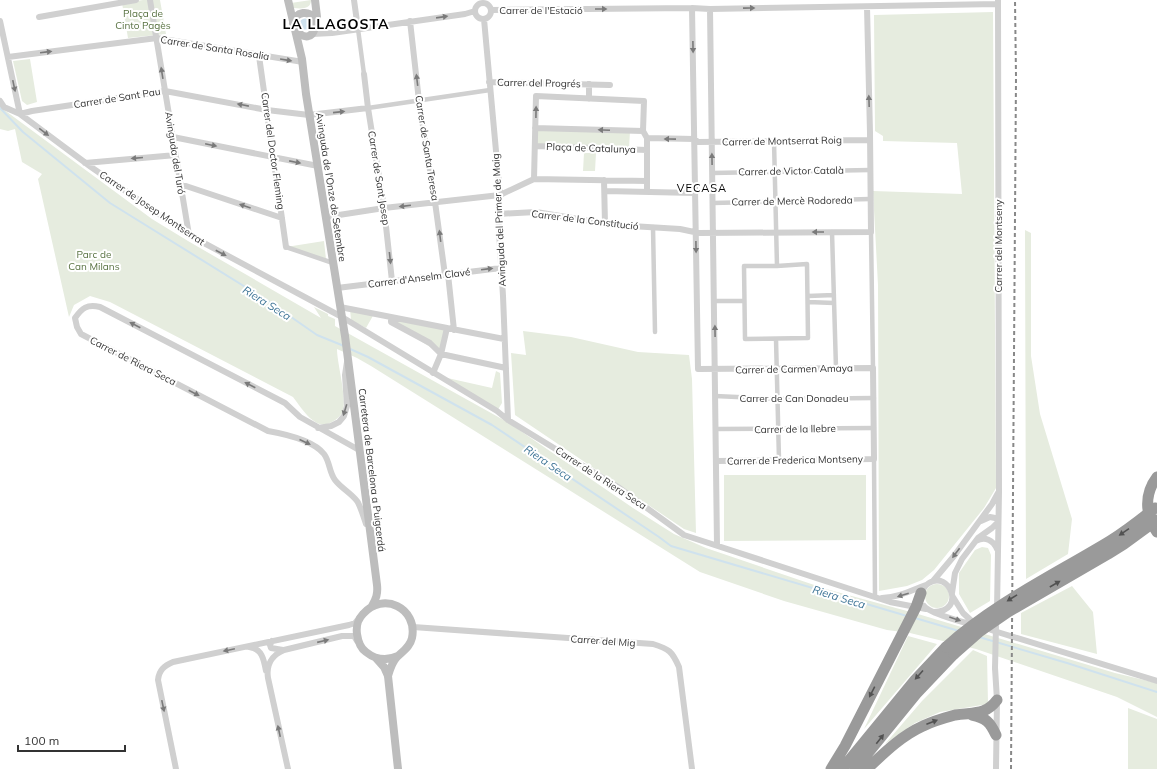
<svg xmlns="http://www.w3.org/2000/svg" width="1157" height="769" font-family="Mulish,sans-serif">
	<rect width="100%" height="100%" fill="#fff"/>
	<path fill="#e6ecdf" d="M 143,0 L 160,0 L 166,34 L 128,38 L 122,3 Z
		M 311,0 C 311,9 302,9 294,8 L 291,3 Z
		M 993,12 L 996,488 L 984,508 L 934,570 L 922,580 L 907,586 L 879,591 L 878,285 L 873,191 L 962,194 L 957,143 L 883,141 L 883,136 L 875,131 L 874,15 Z
		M 30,59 L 37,102 L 27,105 L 22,101 L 13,61 Z
		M 0,104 L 3,109 L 152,219 L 188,241 L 321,318 L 314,307 L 328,314 L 328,316 L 335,319 L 335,326 L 509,423 L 633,508 L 674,534 L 706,548 L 826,589 L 918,614 L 1115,673 L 1157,683 L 1157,717 L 1117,697 L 976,649 L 910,633 L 887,630 L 784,601 L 700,572 L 371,366 L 357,358 L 337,349 C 337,364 348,400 342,413 C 339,418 333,422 327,424 C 313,428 300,406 293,397 L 110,302 L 90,296 L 74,305 L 69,317 L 38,179 L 42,174 L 22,162 L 15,129 L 8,131 L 0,129 Z
		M 535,128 L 630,131 L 629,149 L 535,146 Z
		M 584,153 L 596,153 L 595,171 L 583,171 Z
		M 1025,230 L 1031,233 L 1031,356 L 1040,414 L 1072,519 L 1068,554 L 1026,579 Z
		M 324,241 L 326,259 L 286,247 Z
		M 350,309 L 374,314 L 366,328 L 351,320 Z
		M 391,317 L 447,328 L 441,354 L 391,322 Z
		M 523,331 L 571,337 L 638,352 L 689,355 L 692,379 L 696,533 L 684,529 L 515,415 L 511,353 L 526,355 Z
		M 496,371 L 500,373 L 502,403 L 497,411 L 443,377 L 492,388 Z
		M 724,475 L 866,475 L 866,540 L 724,541 Z
		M 982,547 L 988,548 L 991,555 L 990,601 L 970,613 L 959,594 L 959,573 L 975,550 Z
		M925 596a12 12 0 1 1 24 0a12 12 0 1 1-24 0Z
		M 1072,586 L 1093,612 L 1097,654 L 1021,634 L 1021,613 Z
		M 908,636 L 937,644 L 864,729 Z
		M 973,650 L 987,656 L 988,704 L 940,712 L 915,723 L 885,744 L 922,701 Z
		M 1128,708 L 1157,719 L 1157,769 L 1128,769 Z"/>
	<path fill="#cfe2ee" d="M299.5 24a5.5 5.5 0 1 1 11 0a5.5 5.5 0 1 1-11 0Z"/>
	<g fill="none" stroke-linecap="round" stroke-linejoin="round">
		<path stroke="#cfe2ee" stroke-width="2" d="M 0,108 L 23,132 L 110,203 L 268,301 L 317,335 L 344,346
			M 348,348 L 368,357 L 492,425 L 659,537 L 671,546 L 907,616
			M 915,618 L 959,631
			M 979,637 L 1067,663 L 1157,692"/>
		<path stroke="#d0d0d0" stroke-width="4.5" d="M 358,29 L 364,74
			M 368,108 L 490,90
			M 774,141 L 777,266
			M 712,173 L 870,170
			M 713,203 L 870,199
			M 653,227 L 655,332
			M 832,232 L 836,368
			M 871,232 L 873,368
			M 286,247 L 333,263
			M 807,264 L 808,338 L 745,339 L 744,266 L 777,266 Z
			M 808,296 L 834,295
			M 714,301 L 744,301
			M 808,302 L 834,303
			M 776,339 L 779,460
			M 715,396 L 778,399 L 874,398
			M 716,429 L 874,428
			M 874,459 L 875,597"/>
		<path stroke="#d0d0d0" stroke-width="6" d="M 150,0 L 189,235
			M 354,0 L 358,29
			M475 11a8 8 0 1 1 16 0a8 8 0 1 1-16 0Z
			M 692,8 L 698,369 L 873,368 L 874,459 L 716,461
			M 710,9 L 717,545
			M 492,10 L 692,8 L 710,9 L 998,4
			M 39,17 L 136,0
			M 484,19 L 500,195 L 498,214 L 503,296 L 508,420
			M 0,21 L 20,114 L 32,111 L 165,91 L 267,110 L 309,115 L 368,108
			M 410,21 L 419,101 L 435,202 L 445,275
			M 312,34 L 332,33 L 465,14 L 475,11
			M 259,56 L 286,247
			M 8,57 L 157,38 L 303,62
			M 364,74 L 368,108 L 384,208 L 392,281
			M 489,82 L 610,85
			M 589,99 L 589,84
			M 0,101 L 4,107 L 20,114 L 91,167 L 189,235 L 342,317 L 497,411 L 508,420 L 618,487 L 684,535 L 890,602 L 926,609
			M 535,128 L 643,131
			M 173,137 L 318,166
			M 647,138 L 694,139 L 698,142 L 870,140
			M 535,146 L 647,150
			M 85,163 L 176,155
			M 534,179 L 536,96 L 644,101 L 643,131 L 647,138 L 647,192
			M 604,180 L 605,224
			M 180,184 L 282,218
			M 605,191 L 695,193
			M 498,214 L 536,212 L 615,225 L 680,229 L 699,233 L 871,232 L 870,133 L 867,7
			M 326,217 L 384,208 L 500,195 L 534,179 L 647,181
			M 448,274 L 454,330
			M 337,288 L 501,268
			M 340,307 L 391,317
			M 447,328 L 504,339
			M 441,354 L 506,368
			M 433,373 L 441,354 L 447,328 L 391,317 L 391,322 L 430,343 L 441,354
			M 318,428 L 331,426 L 339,422 L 344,416 L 347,406 L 345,375 L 347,362
			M 359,450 L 300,417 L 285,403 L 100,307 C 87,304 82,308 75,318 L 77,327 L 81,334 L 268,431 C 285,434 313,440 324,454 C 330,462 329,472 335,480 C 341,488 351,493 357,501 C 360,505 364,518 366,524
			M 981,521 L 990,517 L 995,518 L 998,521
			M 976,541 C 985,536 993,540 997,549
			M 933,581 L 954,556 L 992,504 L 998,493
			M 952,593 L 955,573 L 962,559 L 978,538 L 992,528 L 998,522
			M 921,596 C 922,590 924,586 929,583 C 949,570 967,611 934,612
			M 953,597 L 963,613 L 975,624
			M 882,598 C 899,597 910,591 926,585
			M 924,606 C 929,613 965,623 975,625
			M 997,610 L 999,492 L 998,0
			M 413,627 L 653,644 C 669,649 672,651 679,667 L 692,769
			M 991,630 L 1157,681
			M 272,641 L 270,645 L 271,648 L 283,650
			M 249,647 C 262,648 264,660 266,671
			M 995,668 L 997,700 L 996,769
			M 176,769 L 158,680 C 159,670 164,666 173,662 L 349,625 L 355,623 L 359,618
			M 288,769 L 268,678 C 266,665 272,655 284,650 L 342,636 L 354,636 L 357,641"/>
		<path stroke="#bdbdbd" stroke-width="8" d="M 288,0 L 302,59 L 306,94 L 345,336 L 377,585 C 378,594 376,599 372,606
			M 293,23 C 295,17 297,14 303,13 C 324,11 315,53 295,29
			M 315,23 L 317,17 L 315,0
			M 376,658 L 384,667 L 388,676 L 398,769
			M 388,676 C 390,669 392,662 397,657 C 403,651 410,647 412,638 C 418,608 383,591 363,614 C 358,619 356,627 357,634 C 358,641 360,648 366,652 C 376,660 387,661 398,656"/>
		<path stroke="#9a9a9a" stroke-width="11" d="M 1157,477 C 1144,494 1145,515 1157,532
			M 972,715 C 986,718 990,722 996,735
			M 831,769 L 845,746 L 916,607 L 921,593
			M 842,769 L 915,680 L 946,647
			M 855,769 L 916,694 L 954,654
			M 867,769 C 884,753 901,736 923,726 C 933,721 944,718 955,715 C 973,712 985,716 997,700"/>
		<path stroke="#888" stroke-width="2" stroke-dasharray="4 3" stroke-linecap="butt" d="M 1011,769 L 1016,77 L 1015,0"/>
		<path stroke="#d0d0d0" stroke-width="6" d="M 995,668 L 996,626"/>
		<path stroke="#9a9a9a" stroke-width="11" d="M 946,647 C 995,603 1054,575 1110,541 C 1126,531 1140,520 1155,508
			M 954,654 L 979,632 L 1008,612 L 1108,554 L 1124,544 L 1157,520"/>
	</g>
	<defs><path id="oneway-solid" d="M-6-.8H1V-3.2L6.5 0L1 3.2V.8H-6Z"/></defs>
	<g fill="#7a7a7a">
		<use href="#oneway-solid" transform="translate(749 8) rotate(-1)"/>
		<use href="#oneway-solid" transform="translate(601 9)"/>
		<use href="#oneway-solid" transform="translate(442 17) rotate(-8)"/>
		<use href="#oneway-solid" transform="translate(693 47) rotate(89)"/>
		<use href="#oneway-solid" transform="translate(46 52) rotate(-7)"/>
		<use href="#oneway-solid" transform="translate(286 60) rotate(9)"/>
		<use href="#oneway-solid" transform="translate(162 73) rotate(-99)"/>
		<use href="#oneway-solid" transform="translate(417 80) rotate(-97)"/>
		<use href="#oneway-solid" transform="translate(14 86) rotate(78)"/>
		<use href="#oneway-solid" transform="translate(869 101) rotate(-92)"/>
		<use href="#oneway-solid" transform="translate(243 105) rotate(-169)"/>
		<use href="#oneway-solid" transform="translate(339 112) rotate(-6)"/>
		<use href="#oneway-solid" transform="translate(536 112) rotate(-89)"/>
		<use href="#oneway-solid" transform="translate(604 130) rotate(-178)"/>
		<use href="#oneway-solid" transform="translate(44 132) rotate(37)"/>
		<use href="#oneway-solid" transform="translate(670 139) rotate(-179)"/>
		<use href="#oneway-solid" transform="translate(211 145) rotate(12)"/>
		<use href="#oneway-solid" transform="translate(137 158) rotate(175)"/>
		<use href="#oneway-solid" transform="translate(712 159) rotate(-91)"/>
		<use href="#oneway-solid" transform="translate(295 162) rotate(11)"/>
		<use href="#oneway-solid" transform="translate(245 206) rotate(-161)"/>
		<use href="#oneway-solid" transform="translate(405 206) rotate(173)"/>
		<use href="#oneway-solid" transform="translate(818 232) rotate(180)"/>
		<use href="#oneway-solid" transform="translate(440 236) rotate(-97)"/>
		<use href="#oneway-solid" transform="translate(696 247) rotate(89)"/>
		<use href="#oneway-solid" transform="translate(221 253) rotate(28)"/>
		<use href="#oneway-solid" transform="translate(390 258) rotate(84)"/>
		<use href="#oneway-solid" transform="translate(487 269) rotate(-7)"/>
		<use href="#oneway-solid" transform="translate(135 325) rotate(-153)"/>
		<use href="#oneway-solid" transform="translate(715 331) rotate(-91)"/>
		<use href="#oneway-solid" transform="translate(250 385) rotate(-153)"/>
		<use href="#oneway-solid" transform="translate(194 393) rotate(27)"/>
		<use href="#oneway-solid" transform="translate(345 410) rotate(107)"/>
		<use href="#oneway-solid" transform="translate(305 442) rotate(24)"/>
		<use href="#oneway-solid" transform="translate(956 553) rotate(127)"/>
		<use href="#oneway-solid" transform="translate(903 595) rotate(163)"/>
		<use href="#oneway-solid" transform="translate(955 619) rotate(19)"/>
		<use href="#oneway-solid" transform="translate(323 641) rotate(-13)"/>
		<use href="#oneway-solid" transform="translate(229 650) rotate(168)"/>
		<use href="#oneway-solid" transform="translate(163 706) rotate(78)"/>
		<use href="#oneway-solid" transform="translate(279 731) rotate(-102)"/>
	</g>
	<g fill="#525252">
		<use href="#oneway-solid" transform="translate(1124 532) rotate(146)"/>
		<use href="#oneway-solid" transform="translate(1055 584) rotate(-30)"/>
		<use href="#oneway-solid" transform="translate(1012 598) rotate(148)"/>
		<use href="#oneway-solid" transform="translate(919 675) rotate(132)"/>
		<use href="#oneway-solid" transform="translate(872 692) rotate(117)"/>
		<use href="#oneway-solid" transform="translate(932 722) rotate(-21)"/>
		<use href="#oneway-solid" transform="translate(880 739) rotate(-52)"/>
	</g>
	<g text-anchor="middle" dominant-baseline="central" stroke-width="4" stroke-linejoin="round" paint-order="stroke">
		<g font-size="10" fill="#333" stroke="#fff">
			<text x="541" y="10">Carrer de l'Estació</text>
			<text transform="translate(215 48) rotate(9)">Carrer de Santa Rosalia</text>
			<text transform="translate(539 83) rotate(1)">Carrer del Progrés</text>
			<text transform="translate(117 98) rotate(-9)">Carrer de Sant Pau</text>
			<text transform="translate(782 141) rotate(-1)">Carrer de Montserrat Roig</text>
			<text transform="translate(427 148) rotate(81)">Carrer de Santa Teresa</text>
			<text transform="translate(591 148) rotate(2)">Plaça de Catalunya</text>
			<text transform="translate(273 151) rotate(82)">Carrer del Doctor Fleming</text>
			<text transform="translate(175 153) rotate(81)">Avinguda del Turó</text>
			<text transform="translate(791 171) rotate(-1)">Carrer de Victor Català</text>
			<text transform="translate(379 178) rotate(81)">Carrer de Sant Josep</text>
			<text transform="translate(331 187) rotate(81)">Avinguda de l'Onze de Setembre</text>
			<text transform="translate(792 201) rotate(-1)">Carrer de Mercè Rodoreda</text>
			<text transform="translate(152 208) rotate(34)">Carrer de Josep Montserrat</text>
			<text transform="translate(499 220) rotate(-93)">Avinguda del Primer de Maig</text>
			<text transform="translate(585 220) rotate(7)">Carrer de la Constitució</text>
			<text transform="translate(998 246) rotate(-90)">Carrer del Montseny</text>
			<text transform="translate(419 278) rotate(-7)">Carrer d'Anselm Clavé</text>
			<text transform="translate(133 361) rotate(27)">Carrer de Riera Seca</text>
			<text transform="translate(794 369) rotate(-1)">Carrer de Carmen Amaya</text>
			<text x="794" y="398">Carrer de Can Donadeu</text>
			<text transform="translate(795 429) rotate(-1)">Carrer de la llebre</text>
			<text transform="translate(795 460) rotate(-1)">Carrer de Frederica Montseny</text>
			<text transform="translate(372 470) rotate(83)">Carretera de Barcelona a Puigcerdá</text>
			<text transform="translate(601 478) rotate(33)">Carrer de la Riera Seca</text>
			<text transform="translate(603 641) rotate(4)">Carrer del Mig</text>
		</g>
		<g font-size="10" fill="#56703f" stroke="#fff">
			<text x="143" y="13">Plaça de<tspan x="143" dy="12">Cinto Pagès</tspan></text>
			<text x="94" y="254">Parc de<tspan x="94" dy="12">Can Milans</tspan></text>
		</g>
		<g font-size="11" letter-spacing="1" fill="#000" stroke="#fff">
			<text x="702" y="188">VECASA</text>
		</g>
		<g font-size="11" font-style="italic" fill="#3f7597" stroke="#fff">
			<text transform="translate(267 303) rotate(32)">Riera Seca</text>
			<text transform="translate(548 463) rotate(34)">Riera Seca</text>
			<text transform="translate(839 597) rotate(17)">Riera Seca</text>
		</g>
		<g font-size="14" font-weight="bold" letter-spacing="1" fill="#000" stroke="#fff">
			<text x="336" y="24">LA LLAGOSTA</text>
		</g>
	</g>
	<path d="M18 745v6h107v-6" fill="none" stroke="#333333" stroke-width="2"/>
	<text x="24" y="745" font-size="12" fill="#333333" stroke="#ffffff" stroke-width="3" paint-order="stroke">100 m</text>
</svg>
